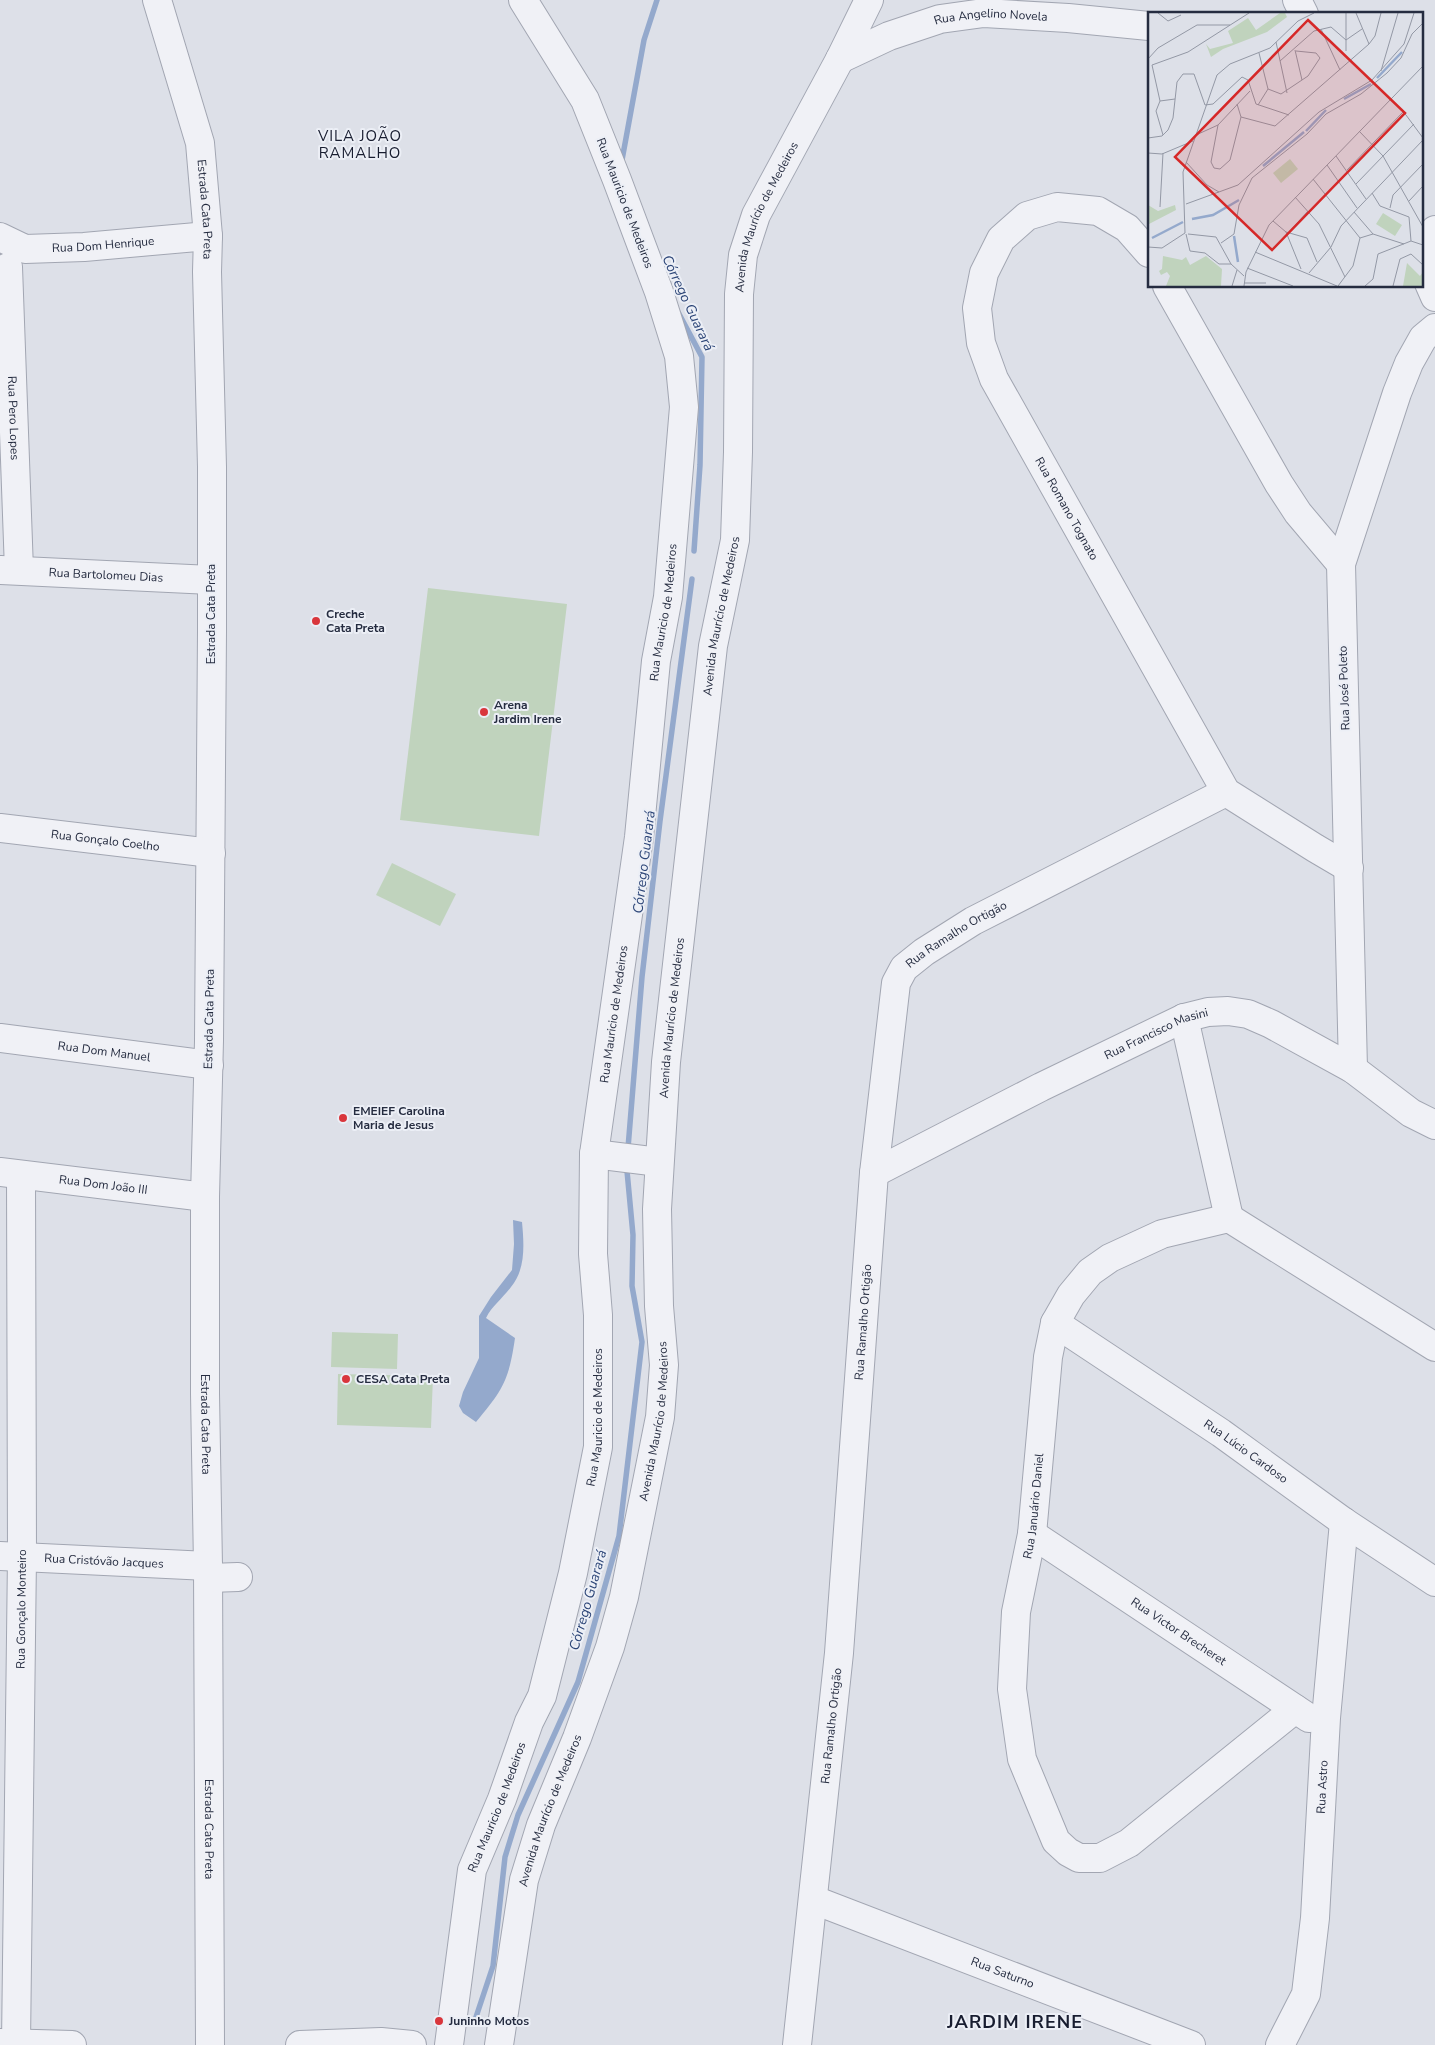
<svg xmlns="http://www.w3.org/2000/svg" width="1435" height="2045" font-family="'Nunito Sans',sans-serif">
	<rect width="100%" height="100%" fill="#dde0e8"/>
	<path fill="#c0d3bd" d="M 428,588 L 567,604 L 539,836 L 400,820 Z
		M 392,863 L 456,894 L 440,926 L 376,895 Z
		M 332,1332 L 398,1334 L 397,1369 L 331,1367 Z
		M 338,1374 L 433,1376 L 431,1428 L 337,1425 Z"/>
	<path fill="#94a9cc" d="M 513,1220 L 522,1222 C 524,1244 526,1269 511,1287 C 503,1298 492,1306 486,1318 L 515,1338 C 509,1380 503,1390 476,1422 L 463,1413 L 459,1406 L 463,1392 L 479,1358 L 479,1316 L 491,1297 L 512,1270 L 514,1244 Z"/>
	<g fill="none" stroke-linecap="round" stroke-linejoin="round">
		<path stroke="#94a9cc" stroke-width="5.5" d="M 622,160 L 644,40 L 657,0
			M 678,312 L 702,357 L 700,465 L 694,551
			M 628,1148 L 642,977 L 660,821 L 692,579
			M 475,2020 L 493,1966 L 505,1857 L 518,1815 L 578,1682 L 619,1536 L 642,1342 L 632,1286 L 633,1235 L 627,1171"/>
		<g stroke="#a2a6b2" stroke-width="30">
			<g id="minor">
				<path id="s1" d="M 157,0 L 200,143 L 208,236 L 207,272 L 212,467 L 212,631 L 209,1041 L 205,1197 L 205,1394 L 208,1566 L 210,2045"/>
				<path d="M 1297,0 L 1304,14"/>
				<path id="s2" d="M 840,59 L 889,36 L 940,19 L 984,13 L 1068,18 L 1149,26"/>
				<path id="s3" d="M 0,237 L 25,249 L 84,247 L 208,236"/>
				<path id="s4" d="M 1149,253 L 1127,228 L 1098,211 L 1057,207 L 1027,216 L 1001,239 L 984,273 L 977,308 L 981,343 L 994,379 L 1226,792 L 1315,848 L 1349,868"/>
				<path d="M 1421,261 L 1435,230"/>
				<path d="M 1421,265 L 1435,297"/>
				<path id="s5" d="M 8,267 L 19,570"/>
				<path d="M 1167,286 L 1279,484 L 1298,513 L 1341,564"/>
				<path id="s6" d="M 1,570 L 211,580"/>
				<path id="s7" d="M 0,828 L 211,853"/>
				<path d="M 1184,1018 L 1229,1218"/>
				<path id="s8" d="M 0,1038 L 209,1065"/>
				<path d="M 1353,1069 L 1341,564 L 1397,393 L 1409,363 L 1423,338 L 1435,328"/>
				<path d="M 594,1154 L 659,1162"/>
				<path id="s9" d="M 0,1172 L 205,1197"/>
				<path id="s10" d="M 874,1173 L 1041,1087 L 1184,1018 L 1208,1012 L 1228,1011 L 1248,1014 L 1271,1024 L 1353,1069 L 1411,1113 L 1435,1125"/>
				<path id="s11" d="M 1055,1323 L 1221,1433 L 1344,1522 L 1435,1582"/>
				<path id="s12" d="M 1032,1534 L 1309,1718"/>
				<path id="s13" d="M 0,1556 L 208,1566"/>
				<path d="M 209,1578 L 238,1577"/>
				<path id="s14" d="M 1295,1709 L 1129,1843 L 1100,1858 L 1079,1858 L 1068,1852 L 1056,1841 L 1022,1759 L 1012,1689 L 1016,1612 L 1032,1534 L 1048,1357 L 1055,1323 L 1071,1295 L 1090,1272 L 1110,1258 L 1162,1234 L 1229,1218 L 1435,1347"/>
				<path id="s15" d="M 814,1900 L 1191,2045"/>
				<path d="M 0,2043 L 72,2045"/>
				<path id="s16" d="M 16,2044 L 22,1556 L 21,1175"/>
				<path d="M 300,2045 L 381,2042 L 412,2045"/>
				<path id="s17" d="M 449,2045 L 472,1870 L 502,1799 L 529,1722 L 542,1696 L 573,1573 L 598,1447 L 598,1315 L 593,1254 L 594,1154 L 639,837 L 656,661 L 668,597 L 684,407 L 679,356 L 659,292 L 617,180 L 585,100 L 523,0"/>
				<path id="s18" d="M 499,2045 L 524,1880 L 541,1825 L 577,1738 L 610,1647 L 624,1597 L 660,1417 L 664,1365 L 659,1306 L 657,1209 L 666,1062 L 713,646 L 735,540 L 738,452 L 739,294 L 743,255 L 756,215 L 840,59 L 869,0"/>
				<path id="s19" d="M 797,2045 L 839,1653 L 874,1173 L 896,983 L 904,968 L 924,952 L 973,921 L 1226,792"/>
				<path id="s20" d="M 1280,2045 L 1306,1994 L 1315,1918 L 1326,1718 L 1344,1522"/>
			</g>
		</g>
		<use href="#minor" stroke="#f0f1f6" stroke-width="28"/>
	</g>
	<g fill="#d9363c" stroke="#eceff6" stroke-width="2">
		<circle cx="316" cy="621" r="5"/>
		<circle cx="484" cy="712" r="5"/>
		<circle cx="343" cy="1118" r="5"/>
		<circle cx="346" cy="1379" r="5"/>
		<circle cx="439" cy="2021" r="5"/>
	</g>
	<g text-anchor="middle" dominant-baseline="central" stroke-width="4" stroke-linejoin="round" paint-order="stroke">
		<g font-size="12" fill="#252c40" stroke="#eceff6">
			<text stroke="none"><textPath href="#s2" startOffset="159">Rua Angelino Novela</textPath></text>
			<text transform="translate(625 203) rotate(69)">Rua Mauricio de Medeiros</text>
			<text stroke="none"><textPath href="#s1" startOffset="216">Estrada Cata Preta</textPath></text>
			<text stroke="none"><textPath href="#s18" startOffset="1862">Avenida Maurício de Medeiros</textPath></text>
			<text stroke="none"><textPath href="#s3" startOffset="106">Rua Dom Henrique</textPath></text>
			<text stroke="none"><textPath href="#s5" startOffset="151">Rua Pero Lopes</textPath></text>
			<text stroke="none"><textPath href="#s4" startOffset="470">Rua Romano Tognato</textPath></text>
			<text stroke="none"><textPath href="#s6" startOffset="105">Rua Bartolomeu Dias</textPath></text>
			<text stroke="none"><textPath href="#s17" startOffset="1459">Rua Mauricio de Medeiros</textPath></text>
			<text transform="translate(211 614) rotate(-90)">Estrada Cata Preta</text>
			<text stroke="none"><textPath href="#s18" startOffset="1456">Avenida Maurício de Medeiros</textPath></text>
			<text transform="translate(1344 688) rotate(-92)">Rua José Poleto</text>
			<text stroke="none"><textPath href="#s7" startOffset="106">Rua Gonçalo Coelho</textPath></text>
			<text stroke="none"><textPath href="#s19" startOffset="1146">Rua Ramalho Ortigão</textPath></text>
			<text stroke="none"><textPath href="#s17" startOffset="1054">Rua Mauricio de Medeiros</textPath></text>
			<text stroke="none"><textPath href="#s18" startOffset="1051">Avenida Maurício de Medeiros</textPath></text>
			<text transform="translate(209 1019) rotate(-89)">Estrada Cata Preta</text>
			<text stroke="none"><textPath href="#s10" startOffset="315">Rua Francisco Masini</textPath></text>
			<text stroke="none"><textPath href="#s8" startOffset="105">Rua Dom Manuel</textPath></text>
			<text stroke="none"><textPath href="#s9" startOffset="104">Rua Dom João III</textPath></text>
			<text stroke="none"><textPath href="#s19" startOffset="726">Rua Ramalho Ortigão</textPath></text>
			<text stroke="none"><textPath href="#s17" startOffset="649">Rua Mauricio de Medeiros</textPath></text>
			<text stroke="none"><textPath href="#s18" startOffset="646">Avenida Maurício de Medeiros</textPath></text>
			<text stroke="none"><textPath href="#s1" startOffset="1431">Estrada Cata Preta</textPath></text>
			<text stroke="none"><textPath href="#s11" startOffset="230">Rua Lúcio Cardoso</textPath></text>
			<text stroke="none"><textPath href="#s14" startOffset="640">Rua Januário Daniel</textPath></text>
			<text stroke="none"><textPath href="#s13" startOffset="104">Rua Cristóvão Jacques</textPath></text>
			<text stroke="none"><textPath href="#s16" startOffset="435">Rua Gonçalo Monteiro</textPath></text>
			<text stroke="none"><textPath href="#s12" startOffset="176">Rua Victor Brecheret</textPath></text>
			<text stroke="none"><textPath href="#s19" startOffset="321">Rua Ramalho Ortigão</textPath></text>
			<text stroke="none"><textPath href="#s20" startOffset="265">Rua Astro</textPath></text>
			<text stroke="none"><textPath href="#s17" startOffset="244">Rua Mauricio de Medeiros</textPath></text>
			<text stroke="none"><textPath href="#s18" startOffset="241">Avenida Maurício de Medeiros</textPath></text>
			<text stroke="none"><textPath href="#s1" startOffset="1836">Estrada Cata Preta</textPath></text>
			<text stroke="none"><textPath href="#s15" startOffset="202">Rua Saturno</textPath></text>
		</g>
		<g font-size="12" font-weight="bold" fill="#252c40" stroke="#eceff6" text-anchor="start">
			<text x="326" y="614">Creche<tspan x="326" dy="14">Cata Preta</tspan></text>
			<text x="494" y="705">Arena<tspan x="494" dy="14">Jardim Irene</tspan></text>
			<text x="353" y="1111">EMEIEF Carolina<tspan x="353" dy="14">Maria de Jesus</tspan></text>
			<text x="356" y="1379">CESA Cata Preta</text>
			<text x="449" y="2021">Juninho Motos</text>
		</g>
		<g font-size="14" font-style="italic" fill="#2c4577" stroke="#eceff6">
			<text transform="translate(688 303) rotate(65)">Córrego Guarará</text>
			<text transform="translate(644 862) rotate(-83)">Córrego Guarará</text>
			<text transform="translate(588 1600) rotate(-74)">Córrego Guarará</text>
		</g>
		<g font-size="15" letter-spacing="1" fill="#181d30" stroke="#eceff6">
			<text x="360" y="136">VILA JOÃO<tspan x="360" dy="17">RAMALHO</tspan></text>
		</g>
		<g font-size="18" font-weight="bold" letter-spacing="1" fill="#181d30" stroke="#eceff6">
			<text x="1015" y="2022">JARDIM IRENE</text>
		</g>
	</g>
	<g transform="translate(1148 12)">
		<rect width="275" height="275" fill="#dde0e8"/>
		<path d="M 132,1 L 137,1 L 139,5 L 119,20 L 75,37 L 63,45 L 58,32 L 62,37 L 85,31 L 80,19 L 100,6 L 108,18 ZM 142,147 L 150,157 L 133,171 L 125,161 ZM 0,193 L 10,199 L 27,193 L 28,198 L 1,212 ZM 235,201 L 254,213 L 247,224 L 228,212 ZM 15,244 L 34,248 L 38,245 L 42,253 L 58,244 L 74,257 L 73,274 L 18,274 L 22,264 L 19,260 L 13,263 L 11,259 L 14,257 ZM 259,251 L 272,264 L 275,260 L 275,274 L 255,274 Z" fill="#c0d3bd"/>
		<path fill="none" stroke="#94a9cc" stroke-width="2.5" d="M 229,66 L 254,40M 196,87 L 223,72M 158,119 L 178,98M 115,154 L 156,120M 44,207 L 65,203 L 91,188M 86,224 L 90,250M 4,226 L 35,210"/>
		<path fill="none" stroke="#9398a5" stroke-width="1" d="M 10,1 L 20,9 L 33,3M 198,1 L 198,39M 208,1 L 221,32M 173,17 L 192,58M 128,30 L 139,81M 147,38 L 154,68M 111,41 L 120,77 L 133,82 L 160,64 L 172,46 L 168,41 L 148,39M 0,47 L 10,36 L 49,13 L 82,13M 132,49 L 166,19 L 183,15 L 198,28 L 214,17M 4,53 L 40,40 L 101,1M 4,53 L 12,89 L 27,87M 233,59 L 250,1M 225,70 L 258,103 L 275,126M 12,89 L 8,99 L 15,123M 57,93 L 65,92 L 94,65 L 100,68 L 108,92 L 141,103M 110,93 L 120,77M 93,105 L 127,114 L 221,32 L 227,24 L 233,1M 70,113 L 63,150 L 66,156 L 72,157 L 82,148 L 93,105 L 89,92M 211,119 L 235,144 L 275,215M 48,123 L 70,113 L 102,79M 0,126 L 14,124 L 20,118 L 25,106 L 29,70 L 35,62 L 46,62 L 57,93M 0,141 L 14,142 L 45,129M 188,144 L 218,187M 38,150 L 59,173 L 71,180M 179,153 L 209,196M 199,158 L 255,100M 165,167 L 212,226M 208,172 L 266,112M 224,181 L 232,194 L 261,205 L 263,229M 147,185 L 171,212 L 197,265M 261,189 L 275,174M 38,192 L 90,173 L 171,100 L 224,68 L 256,32 L 266,1M 12,195 L 15,141M 242,196 L 245,183 L 275,152M 206,200 L 225,222M 125,209 L 138,220 L 153,257M 138,220 L 159,226 L 169,250M 141,220 L 160,199M 38,222 L 42,239 L 57,241 L 71,252 L 83,252M 40,222 L 68,225 L 83,252 L 96,264M 73,231 L 86,222 L 91,193 L 104,166 L 159,122 L 178,102 L 213,82 L 239,61 L 253,46 L 264,22 L 275,11M 0,235 L 14,236 L 37,221 L 35,160 L 69,63 L 82,52 L 122,36 L 150,9 L 166,1M 107,240 L 189,274M 99,256 L 145,274M 161,261 L 183,235 L 193,214 L 275,128M 96,271 L 118,271M 84,274 L 89,258M 96,274 L 98,260 L 121,213 L 275,54M 190,274 L 205,254 L 212,226 L 225,222 L 256,232M 217,274 L 225,267 L 230,242 L 263,229 L 275,233M 245,274 L 252,247 L 263,242 L 275,253"/>
		<path fill="#d62828" fill-opacity="0.15" stroke="#d62828" stroke-width="2.5" d="M 160,8 L 257,101 L 124,238 L 27,145 Z"/>
		<rect width="275" height="275" fill="none" stroke="#252c40" stroke-width="2.5"/>
	</g>
</svg>
